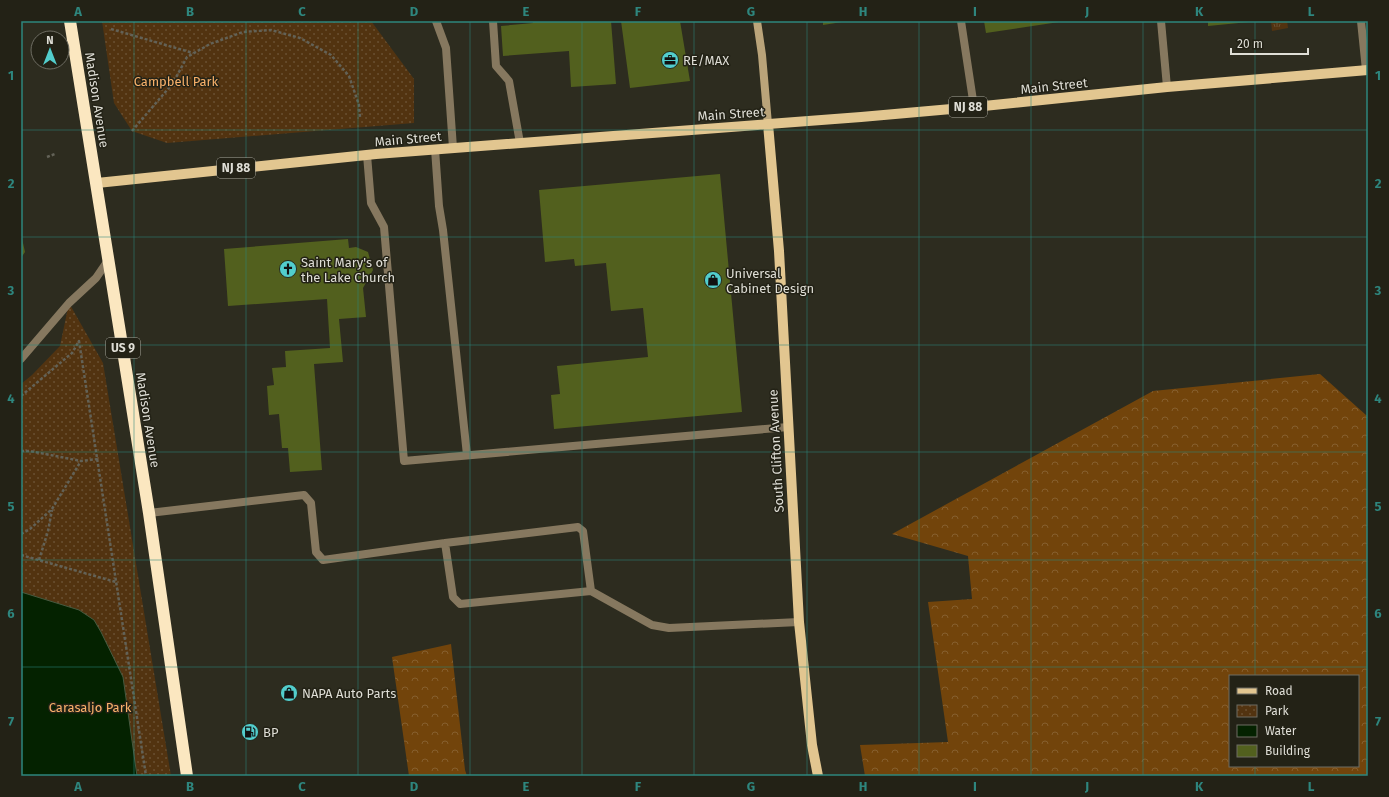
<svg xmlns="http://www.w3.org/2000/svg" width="1389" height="797" font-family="'Fira Sans',sans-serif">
	<defs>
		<pattern id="grass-tufts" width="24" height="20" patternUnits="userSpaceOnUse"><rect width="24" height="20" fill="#523310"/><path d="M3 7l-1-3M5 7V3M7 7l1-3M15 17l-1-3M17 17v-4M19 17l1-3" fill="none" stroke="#6a5032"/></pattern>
		<pattern id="forest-crowns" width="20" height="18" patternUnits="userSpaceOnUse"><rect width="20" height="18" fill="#72440b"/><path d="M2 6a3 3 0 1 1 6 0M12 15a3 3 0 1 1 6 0" fill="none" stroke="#865f2e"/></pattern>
		<pattern id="park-dots" width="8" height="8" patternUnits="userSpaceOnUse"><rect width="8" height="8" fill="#523310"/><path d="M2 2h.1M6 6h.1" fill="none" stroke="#6a5032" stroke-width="1.8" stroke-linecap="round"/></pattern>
	</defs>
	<rect width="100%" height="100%" fill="#2d2c1f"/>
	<path fill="url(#grass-tufts)" d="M 1271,21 L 1287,21 L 1288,28 L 1272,31 Z"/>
	<path fill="url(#forest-crowns)" fill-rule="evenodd" d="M 1320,374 L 1366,415 L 1368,415 L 1368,776 L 865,776 L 860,745 L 948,742 L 928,602 L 972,599 L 968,556 L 892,534 L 1153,391 ZM 1230,676 L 1358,676 L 1358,766 L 1230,766 Z
		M 451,644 L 465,770 L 467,776 L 409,776 L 392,657 Z"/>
	<path fill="url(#park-dots)" d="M 102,21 L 371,21 L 414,79 L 414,123 L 167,143 L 132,131 L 114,103 Z
		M 69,303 L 103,363 L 171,776 L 21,776 L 21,384 L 32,375 L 60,346 Z"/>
	<path fill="#042200" stroke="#465a40" d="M 21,592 L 79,610 L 94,620 L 101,632 L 123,677 L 137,776 L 21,776 Z"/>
	<path fill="#52601e" d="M 532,21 L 611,21 L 616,84 L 571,87 L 569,51 L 503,56 L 501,26 L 533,23 Z
		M 621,21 L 680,21 L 690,81 L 630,88 Z
		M 823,21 L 842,21 L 842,22 L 823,25 Z
		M 984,21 L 1059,21 L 1059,22 L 986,33 Z
		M 1208,21 L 1249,21 L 1249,22 L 1208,26 Z
		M 720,174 L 742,412 L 554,429 L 551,395 L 560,394 L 557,366 L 648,357 L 643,308 L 611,311 L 606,263 L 575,266 L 574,259 L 545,262 L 539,190 Z
		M 21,234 L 25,252 L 21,258 Z
		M 348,239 L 349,248 L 356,247 L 368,252 L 373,270 L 363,288 L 366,317 L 339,319 L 343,362 L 314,364 L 322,470 L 290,472 L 288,448 L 282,448 L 279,414 L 269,415 L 267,386 L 274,385 L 272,368 L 286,367 L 285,351 L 330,348 L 327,299 L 228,306 L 224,249 Z"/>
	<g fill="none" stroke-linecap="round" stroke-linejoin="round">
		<path stroke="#636257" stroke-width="2.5" stroke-dasharray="3 2" stroke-linecap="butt" d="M 111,29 L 193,53
			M 132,131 L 173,83 L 187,57 L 210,44 L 243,32 L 271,30 L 300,38 L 331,55 L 349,76 L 359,105 L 360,117
			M 47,157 L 55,154
			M 21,396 L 72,353 L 79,341 L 146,776
			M 21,451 L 30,451 L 81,461
			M 21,534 L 30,529 L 52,509 L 81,461 L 98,459
			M 21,555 L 116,582
			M 39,560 L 48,531 L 52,510"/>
		<path stroke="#86785f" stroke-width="8" d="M 436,21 L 446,48 L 453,148
			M 493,21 L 496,66 L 509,81 L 520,143
			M 961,21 L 974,107
			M 1161,21 L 1167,87
			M 1361,21 L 1366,70
			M 435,149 L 439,206 L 443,230 L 467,455
			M 367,155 L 371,203 L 384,227 L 404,461 L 788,427
			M 149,513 L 304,495 L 311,503 L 316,552 L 323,560 L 445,543 L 578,527 L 583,531 L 591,591 L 460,604 L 453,597 L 445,543
			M 591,591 L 652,625 L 669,628 L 799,622"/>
		<path stroke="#86785f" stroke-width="8" d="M 21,359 L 69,303 L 96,278 L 109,259"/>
		<path stroke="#baa47a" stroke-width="8" d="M 757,21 L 762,55 L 768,124"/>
		<path stroke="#e2c690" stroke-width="10" d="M 768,124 L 779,251 L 799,622 L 812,745 L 818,776
			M 97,183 L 376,154 L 861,117 L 974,107 L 1167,87 L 1368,70"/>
		<path stroke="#fbe7c0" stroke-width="12" d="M 70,21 L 149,513 L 187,776"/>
	</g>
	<path fill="none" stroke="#2e867e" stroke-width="1" stroke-opacity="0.55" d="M 134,21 L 134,776M 246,21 L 246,776M 358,21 L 358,776M 470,21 L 470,776M 582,21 L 582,776M 694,21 L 694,776M 807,21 L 807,776M 919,21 L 919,776M 1031,21 L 1031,776M 1143,21 L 1143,776M 1255,21 L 1255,676M 21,130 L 1368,130M 21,237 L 1368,237M 21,345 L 1368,345M 21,452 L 1368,452M 21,560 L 1368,560M 21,667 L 1368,667M 1255,766 L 1255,776"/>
	<defs>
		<g id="office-disc" transform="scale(0.9)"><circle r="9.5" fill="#52cdcc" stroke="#232216"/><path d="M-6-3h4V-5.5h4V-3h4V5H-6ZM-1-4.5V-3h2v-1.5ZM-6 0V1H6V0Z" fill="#111"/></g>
		<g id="church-disc" transform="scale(0.9)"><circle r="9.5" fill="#52cdcc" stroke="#232216"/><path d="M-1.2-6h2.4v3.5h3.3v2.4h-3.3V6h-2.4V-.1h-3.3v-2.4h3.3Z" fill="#111"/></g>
		<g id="shop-disc" transform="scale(0.9)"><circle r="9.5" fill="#52cdcc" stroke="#232216"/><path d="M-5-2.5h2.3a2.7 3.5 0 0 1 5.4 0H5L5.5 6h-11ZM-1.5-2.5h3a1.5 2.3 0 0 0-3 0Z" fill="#111"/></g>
		<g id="fuel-disc" transform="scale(0.9)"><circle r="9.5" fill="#52cdcc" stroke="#232216"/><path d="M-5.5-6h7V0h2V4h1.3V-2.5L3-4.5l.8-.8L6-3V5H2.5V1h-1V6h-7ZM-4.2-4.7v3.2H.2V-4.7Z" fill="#111"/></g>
	</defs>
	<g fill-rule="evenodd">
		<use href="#office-disc" x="670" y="60"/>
		<use href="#church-disc" x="288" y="269"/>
		<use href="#shop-disc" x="713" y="280"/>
		<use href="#shop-disc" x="289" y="693"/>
		<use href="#fuel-disc" x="250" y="732"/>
	</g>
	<g text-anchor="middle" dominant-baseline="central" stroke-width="3" stroke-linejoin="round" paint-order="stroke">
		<g fill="#232216" stroke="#a7a69c" stroke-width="1">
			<rect x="949" y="97" width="38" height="20" rx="3"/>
			<rect x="217" y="158" width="38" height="20" rx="3"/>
			<rect x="106" y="338" width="34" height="20" rx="3"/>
		</g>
		<g font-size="12" font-weight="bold" fill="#dfded6">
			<text x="968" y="107">NJ 88</text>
			<text x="236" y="168">NJ 88</text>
			<text x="123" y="348">US 9</text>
		</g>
		<g font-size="13" fill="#dfded6" stroke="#232216" text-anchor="start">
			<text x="683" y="60">RE/MAX</text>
			<text x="301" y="262">Saint Mary's of<tspan x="301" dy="15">the Lake Church</tspan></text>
			<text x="726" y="273">Universal<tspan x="726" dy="15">Cabinet Design</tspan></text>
			<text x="302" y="693">NAPA Auto Parts</text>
			<text x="263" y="732">BP</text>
		</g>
		<g font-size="13" fill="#f9b16a" stroke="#232216">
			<text x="176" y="81">Campbell Park</text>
			<text x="90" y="707">Carasaljo Park</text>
		</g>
		<g font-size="13" fill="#dfded6" stroke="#232216">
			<text transform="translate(1054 86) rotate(-6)">Main Street</text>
			<text transform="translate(97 100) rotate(81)">Madison Avenue</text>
			<text transform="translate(731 114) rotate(-4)">Main Street</text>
			<text transform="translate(408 139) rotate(-5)">Main Street</text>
			<text transform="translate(148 420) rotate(81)">Madison Avenue</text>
			<text transform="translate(776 451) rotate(-93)">South Clifton Avenue</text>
		</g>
	</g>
	<rect width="1389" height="797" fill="none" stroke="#232216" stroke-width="44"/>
	<rect x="1229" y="675" width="130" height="92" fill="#232216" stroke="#6e6d63"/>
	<rect x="1237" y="688" width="20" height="6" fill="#e2c690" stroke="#6e6d63"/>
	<text x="1265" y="695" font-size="12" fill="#dfded6">Road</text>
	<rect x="1237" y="705" width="20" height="12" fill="url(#park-dots)" stroke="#6e6d63"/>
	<text x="1265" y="715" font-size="12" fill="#dfded6">Park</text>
	<rect x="1237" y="725" width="20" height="12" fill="#042200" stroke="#6e6d63"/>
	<text x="1265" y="735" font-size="12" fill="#dfded6">Water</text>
	<rect x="1237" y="745" width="20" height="12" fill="#52601e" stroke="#6e6d63"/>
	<text x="1265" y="755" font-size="12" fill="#dfded6">Building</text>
	<g transform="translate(50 50)"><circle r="19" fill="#232216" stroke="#6e6d63"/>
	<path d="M0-3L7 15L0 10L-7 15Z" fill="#52cdcc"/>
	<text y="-6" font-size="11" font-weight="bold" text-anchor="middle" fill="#dfded6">N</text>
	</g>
	<path d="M1231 48v6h77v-6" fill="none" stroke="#dfded6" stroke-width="2"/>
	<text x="1237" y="48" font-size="12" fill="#dfded6" stroke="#232216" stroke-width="3" paint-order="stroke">20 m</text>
	<rect x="22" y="22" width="1345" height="753" fill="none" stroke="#2e867e" stroke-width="1.5"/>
	<g font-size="13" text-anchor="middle" font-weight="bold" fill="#2e867e">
		<text x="78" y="16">A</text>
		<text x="190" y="16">B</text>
		<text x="302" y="16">C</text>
		<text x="414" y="16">D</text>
		<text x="526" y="16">E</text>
		<text x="638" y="16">F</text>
		<text x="751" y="16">G</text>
		<text x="863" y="16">H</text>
		<text x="975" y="16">I</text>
		<text x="1087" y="16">J</text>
		<text x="1199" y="16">K</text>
		<text x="1311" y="16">L</text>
		<text x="11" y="80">1</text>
		<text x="1378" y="80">1</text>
		<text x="11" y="188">2</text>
		<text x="1378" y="188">2</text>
		<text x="11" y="295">3</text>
		<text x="1378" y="295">3</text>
		<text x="11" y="403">4</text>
		<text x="1378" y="403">4</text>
		<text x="11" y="511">5</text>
		<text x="1378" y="511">5</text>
		<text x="11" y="618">6</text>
		<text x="1378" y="618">6</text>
		<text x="11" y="726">7</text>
		<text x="1378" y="726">7</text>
		<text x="78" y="791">A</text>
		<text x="190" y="791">B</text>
		<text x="302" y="791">C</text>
		<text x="414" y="791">D</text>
		<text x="526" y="791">E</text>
		<text x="638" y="791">F</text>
		<text x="751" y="791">G</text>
		<text x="863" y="791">H</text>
		<text x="975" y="791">I</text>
		<text x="1087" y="791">J</text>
		<text x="1199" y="791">K</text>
		<text x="1311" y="791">L</text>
	</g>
</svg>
